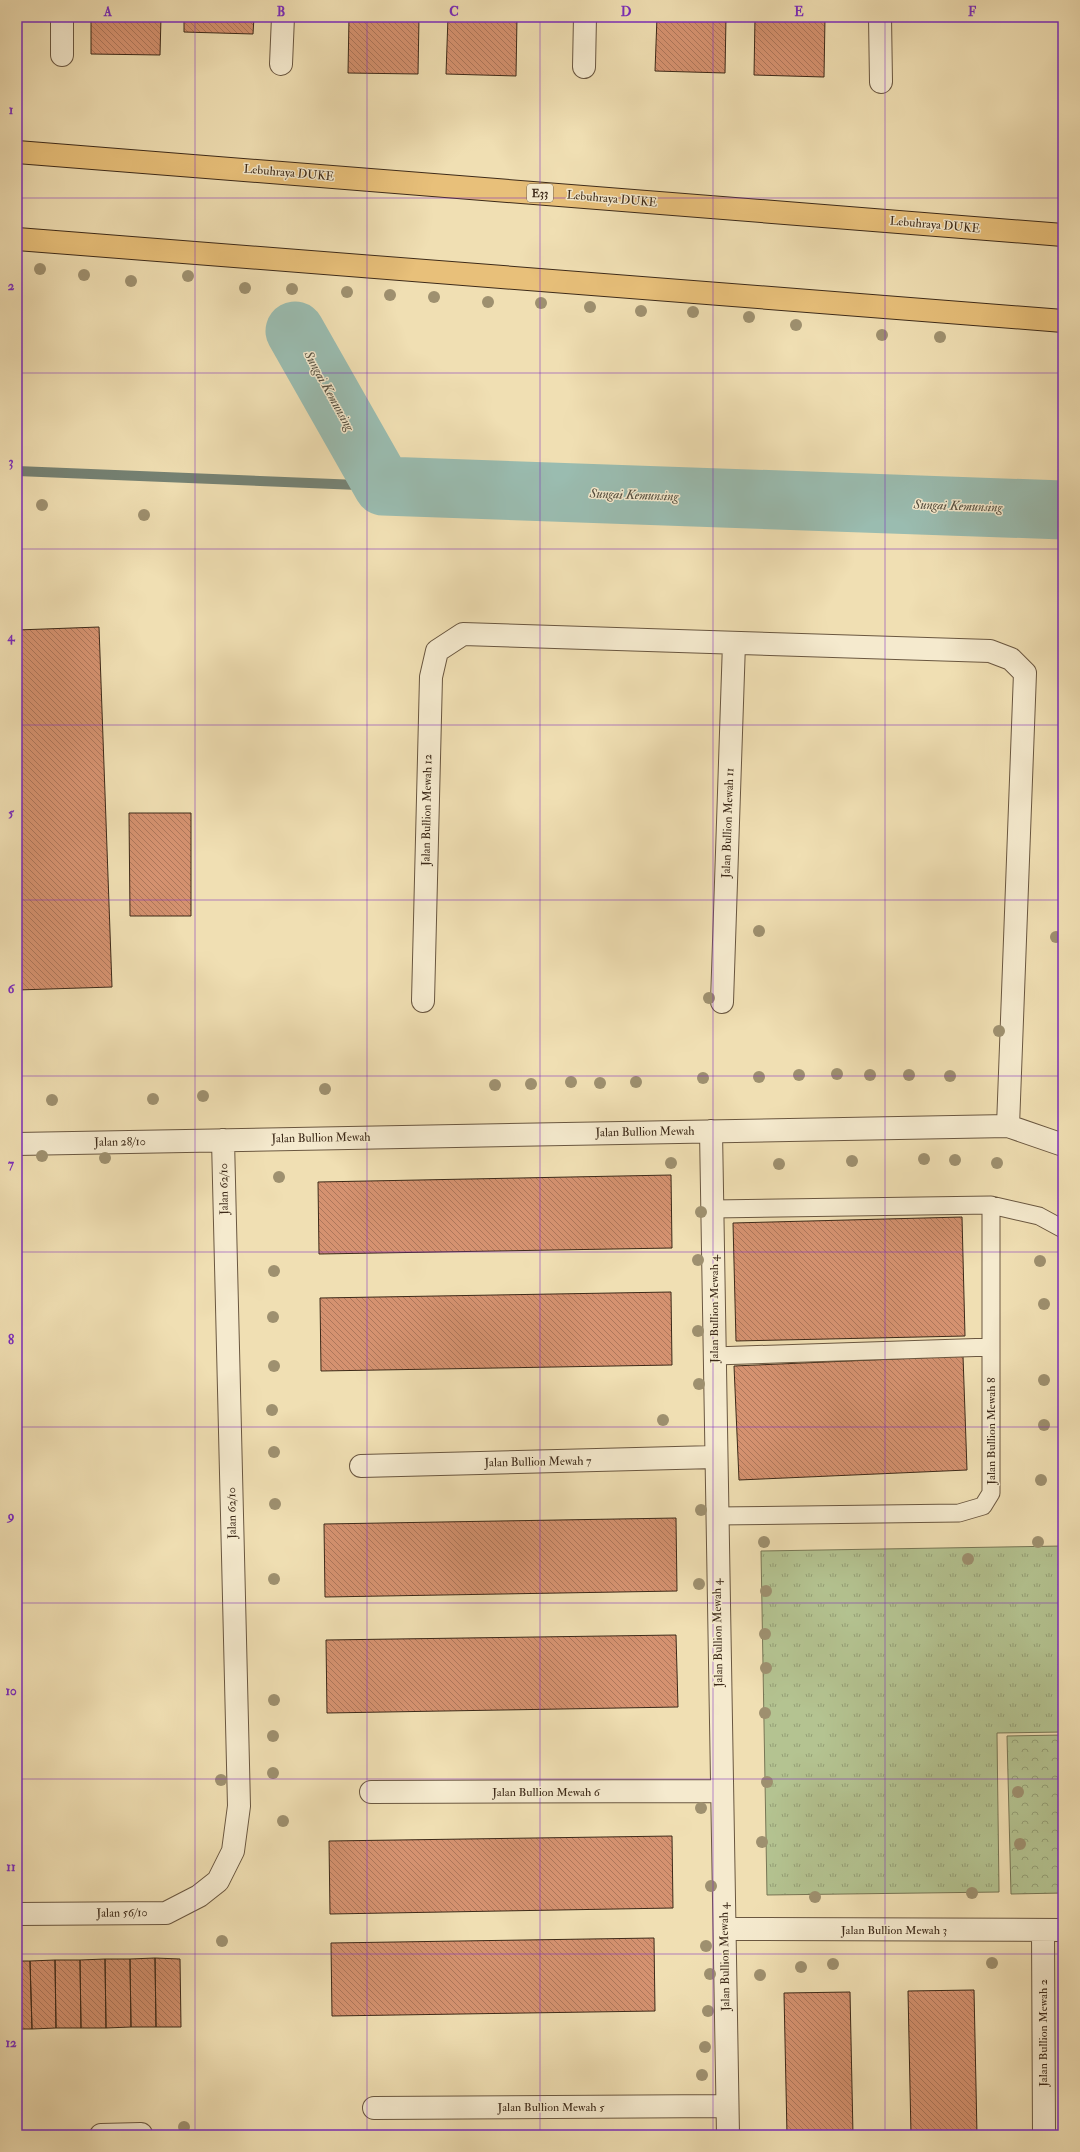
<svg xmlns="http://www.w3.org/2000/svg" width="1080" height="2152" font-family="'IM FELL Double Pica',serif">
	<defs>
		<pattern id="grass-tufts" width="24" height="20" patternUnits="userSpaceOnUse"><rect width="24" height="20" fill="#b4c391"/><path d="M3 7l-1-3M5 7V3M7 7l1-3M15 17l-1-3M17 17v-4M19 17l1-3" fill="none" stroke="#949f76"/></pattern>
		<pattern id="park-crowns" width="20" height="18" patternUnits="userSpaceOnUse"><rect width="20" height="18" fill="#b4c391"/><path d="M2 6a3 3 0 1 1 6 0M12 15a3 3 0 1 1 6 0" fill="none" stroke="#949f76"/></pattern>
		<pattern id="building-back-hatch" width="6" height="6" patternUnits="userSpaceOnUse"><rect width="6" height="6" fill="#d59270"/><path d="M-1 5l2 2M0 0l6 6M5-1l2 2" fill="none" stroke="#ae775b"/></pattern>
	</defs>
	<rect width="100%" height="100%" fill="#f0dfb3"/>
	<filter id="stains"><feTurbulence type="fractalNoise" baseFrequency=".005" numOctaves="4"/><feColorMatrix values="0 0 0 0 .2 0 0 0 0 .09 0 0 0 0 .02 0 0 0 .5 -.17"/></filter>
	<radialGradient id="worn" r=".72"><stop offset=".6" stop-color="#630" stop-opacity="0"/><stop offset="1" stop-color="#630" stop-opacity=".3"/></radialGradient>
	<path fill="url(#grass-tufts)" stroke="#787655" d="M 1063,1546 L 1063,1732 L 997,1733 L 999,1892 L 767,1895 L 761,1551 Z"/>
	<path fill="url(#park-crowns)" stroke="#787655" d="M 1063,1735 L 1063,1893 L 1011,1894 L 1007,1736 Z"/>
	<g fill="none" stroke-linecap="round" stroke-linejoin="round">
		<path stroke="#758274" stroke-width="10" d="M 17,471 L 383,486"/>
		<path stroke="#9abcb0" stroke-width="59" d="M 295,331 L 383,486 L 1063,510"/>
	</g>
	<path fill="url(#building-back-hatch)" stroke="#3d2a19" d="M 91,17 L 161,17 L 160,55 L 91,54 Z
		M 184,17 L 254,17 L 253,34 L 184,32 Z
		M 349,17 L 419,17 L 418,74 L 348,73 Z
		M 448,17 L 517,17 L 516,76 L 446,74 Z
		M 657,17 L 726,17 L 725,73 L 655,71 Z
		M 755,17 L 825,17 L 824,77 L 754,75 Z
		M 99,627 L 112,987 L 17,990 L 17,630 Z
		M 129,813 L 191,813 L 191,916 L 130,916 Z
		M 671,1175 L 672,1248 L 319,1254 L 318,1182 Z
		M 962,1217 L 965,1336 L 736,1341 L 733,1223 Z
		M 671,1292 L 672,1365 L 321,1371 L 320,1298 Z
		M 963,1356 L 967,1470 L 739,1480 L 734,1366 Z
		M 676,1518 L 677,1591 L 325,1597 L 324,1524 Z
		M 676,1635 L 678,1707 L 327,1713 L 326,1640 Z
		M 672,1836 L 673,1908 L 330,1914 L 329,1841 Z
		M 654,1938 L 655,2011 L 332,2016 L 331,1943 Z
		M 155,1958 L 156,2027 L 131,2027 L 130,1959 Z
		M 155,1958 L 180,1959 L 181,2027 L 156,2027 Z
		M 105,1959 L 106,2028 L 81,2028 L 80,1960 Z
		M 105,1959 L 130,1959 L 131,2027 L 106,2028 Z
		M 55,1960 L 56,2028 L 32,2029 L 30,1961 Z
		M 55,1960 L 80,1960 L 81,2028 L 56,2028 Z
		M 17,1961 L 30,1961 L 32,2029 L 17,2029 Z
		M 974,1990 L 977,2135 L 911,2135 L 908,1991 Z
		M 850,1992 L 853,2135 L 787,2135 L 784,1993 Z"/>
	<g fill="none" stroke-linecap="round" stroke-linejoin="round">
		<g stroke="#6a5740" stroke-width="19">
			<path id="lane" d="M 713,1209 L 991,1205 L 1039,1216 L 1063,1229
				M 714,1356 L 991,1347
				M 716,1516 L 959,1513 L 983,1506 L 991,1493 L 991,1205"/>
		</g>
		<g stroke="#6a5740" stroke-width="24">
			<path id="street" d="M 880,17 L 881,82
				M 62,55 L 62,17
				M 281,64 L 283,17
				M 584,67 L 585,17
				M 423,1001 L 431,677 L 437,651 L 463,634 L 990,651 L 1011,659 L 1025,673 L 1008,1126
				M 722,1002 L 734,643
				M 711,1131 L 728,2135
				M 17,1144 L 1008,1126 L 1063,1145
				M 361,1466 L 715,1457
				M 371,1792 L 721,1791
				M 17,1914 L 166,1913 L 199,1896 L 218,1881 L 233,1851 L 239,1806 L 223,1140
				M 725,1929 L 1063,1930
				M 1043,1930 L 1044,2135
				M 374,2108 L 727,2106
				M 101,2135 L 141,2134"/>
		</g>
		<g stroke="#3d2a19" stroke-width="24">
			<path id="highway" d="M 17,152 L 1063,235
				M 17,239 L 1063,321"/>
		</g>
		<use href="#lane" stroke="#f5eace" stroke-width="17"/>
		<use href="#street" stroke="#f5eace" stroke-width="22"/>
		<use href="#highway" stroke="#e8c07a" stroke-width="22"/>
	</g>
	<g fill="#9e906f">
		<circle cx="40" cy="269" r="6"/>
		<circle cx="84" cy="275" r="6"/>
		<circle cx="188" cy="276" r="6"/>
		<circle cx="131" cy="281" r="6"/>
		<circle cx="245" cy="288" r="6"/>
		<circle cx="292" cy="289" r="6"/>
		<circle cx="347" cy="292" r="6"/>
		<circle cx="390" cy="295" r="6"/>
		<circle cx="434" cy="297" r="6"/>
		<circle cx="488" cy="302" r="6"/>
		<circle cx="541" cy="303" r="6"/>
		<circle cx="590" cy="307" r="6"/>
		<circle cx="641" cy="311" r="6"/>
		<circle cx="693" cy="312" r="6"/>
		<circle cx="749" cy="317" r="6"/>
		<circle cx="796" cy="325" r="6"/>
		<circle cx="882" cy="335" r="6"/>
		<circle cx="940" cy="337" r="6"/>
		<circle cx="42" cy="505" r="6"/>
		<circle cx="144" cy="515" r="6"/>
		<circle cx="759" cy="931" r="6"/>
		<circle cx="1056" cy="937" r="6"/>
		<circle cx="709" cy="998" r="6"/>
		<circle cx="999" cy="1031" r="6"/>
		<circle cx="837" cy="1074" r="6"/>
		<circle cx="799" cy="1075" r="6"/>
		<circle cx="870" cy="1075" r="6"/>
		<circle cx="909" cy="1075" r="6"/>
		<circle cx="950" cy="1076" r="6"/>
		<circle cx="759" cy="1077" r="6"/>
		<circle cx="703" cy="1078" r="6"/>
		<circle cx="571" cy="1082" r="6"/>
		<circle cx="636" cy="1082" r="6"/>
		<circle cx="600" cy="1083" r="6"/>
		<circle cx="531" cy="1084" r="6"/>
		<circle cx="495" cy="1085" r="6"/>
		<circle cx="325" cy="1089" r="6"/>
		<circle cx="203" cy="1096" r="6"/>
		<circle cx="153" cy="1099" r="6"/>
		<circle cx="52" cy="1100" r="6"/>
		<circle cx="42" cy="1156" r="6"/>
		<circle cx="105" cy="1158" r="6"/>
		<circle cx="924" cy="1159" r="6"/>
		<circle cx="955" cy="1160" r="6"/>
		<circle cx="852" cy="1161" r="6"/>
		<circle cx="671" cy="1163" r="6"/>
		<circle cx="997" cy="1163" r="6"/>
		<circle cx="779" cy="1164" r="6"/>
		<circle cx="279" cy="1177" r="6"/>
		<circle cx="701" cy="1212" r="6"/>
		<circle cx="698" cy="1260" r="6"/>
		<circle cx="1040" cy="1261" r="6"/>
		<circle cx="274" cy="1271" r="6"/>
		<circle cx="1044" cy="1304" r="6"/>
		<circle cx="273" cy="1317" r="6"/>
		<circle cx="698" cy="1331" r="6"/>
		<circle cx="274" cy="1366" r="6"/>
		<circle cx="1044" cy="1380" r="6"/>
		<circle cx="699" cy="1384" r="6"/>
		<circle cx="272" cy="1410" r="6"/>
		<circle cx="663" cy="1420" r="6"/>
		<circle cx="1044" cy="1425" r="6"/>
		<circle cx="274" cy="1452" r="6"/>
		<circle cx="1041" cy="1480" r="6"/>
		<circle cx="275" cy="1504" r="6"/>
		<circle cx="701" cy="1510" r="6"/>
		<circle cx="764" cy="1542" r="6"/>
		<circle cx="1038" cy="1542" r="6"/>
		<circle cx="968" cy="1559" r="6"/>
		<circle cx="274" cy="1579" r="6"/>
		<circle cx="699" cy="1584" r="6"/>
		<circle cx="766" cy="1591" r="6"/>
		<circle cx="765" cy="1634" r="6"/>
		<circle cx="766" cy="1668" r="6"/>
		<circle cx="274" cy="1700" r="6"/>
		<circle cx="765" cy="1713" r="6"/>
		<circle cx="273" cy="1736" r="6"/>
		<circle cx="273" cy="1773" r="6"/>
		<circle cx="221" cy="1780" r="6"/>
		<circle cx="767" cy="1782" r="6"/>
		<circle cx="1018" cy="1792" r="6"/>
		<circle cx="701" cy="1808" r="6"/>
		<circle cx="283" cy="1821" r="6"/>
		<circle cx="762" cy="1842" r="6"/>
		<circle cx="1020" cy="1844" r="6"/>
		<circle cx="711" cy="1886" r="6"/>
		<circle cx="972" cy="1893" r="6"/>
		<circle cx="815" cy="1897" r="6"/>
		<circle cx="222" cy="1941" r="6"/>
		<circle cx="706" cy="1946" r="6"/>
		<circle cx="992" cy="1963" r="6"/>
		<circle cx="833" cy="1964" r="6"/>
		<circle cx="801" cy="1967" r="6"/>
		<circle cx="710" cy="1974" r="6"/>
		<circle cx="760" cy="1975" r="6"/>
		<circle cx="708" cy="2011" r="6"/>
		<circle cx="705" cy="2047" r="6"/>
		<circle cx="702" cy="2075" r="6"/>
		<circle cx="184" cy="2127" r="6"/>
	</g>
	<path fill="none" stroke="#7b2cbf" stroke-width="1" stroke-opacity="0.55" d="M 195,17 L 195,2135M 367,17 L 367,2135M 540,17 L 540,2135M 713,17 L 713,2135M 885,17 L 885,2135M 17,198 L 1063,198M 17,373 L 1063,373M 17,549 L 1063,549M 17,725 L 1063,725M 17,900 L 1063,900M 17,1076 L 1063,1076M 17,1252 L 1063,1252M 17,1427 L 1063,1427M 17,1603 L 1063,1603M 17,1779 L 1063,1779M 17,1954 L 1063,1954"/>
	<g text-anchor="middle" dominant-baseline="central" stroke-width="3" stroke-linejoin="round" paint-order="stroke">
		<rect fill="#f5eace" stroke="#74644f" stroke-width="1" x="527" y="184" width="26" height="18" rx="3"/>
		<g font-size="11" font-weight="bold" fill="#3d2a19">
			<text x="540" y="193">E33</text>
		</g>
		<g font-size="12" fill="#3d2a19" stroke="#f5eace">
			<text transform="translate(289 173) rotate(5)">Lebuhraya DUKE</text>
			<text transform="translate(612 199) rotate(5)">Lebuhraya DUKE</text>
			<text transform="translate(935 225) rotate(5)">Lebuhraya DUKE</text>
			<text transform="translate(427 810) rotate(-89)">Jalan Bullion Mewah 12</text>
			<text transform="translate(728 823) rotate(-88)">Jalan Bullion Mewah 11</text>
			<text transform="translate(645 1132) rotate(-1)">Jalan Bullion Mewah</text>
			<text transform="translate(321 1138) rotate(-1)">Jalan Bullion Mewah</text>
			<text transform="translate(120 1142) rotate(-1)">Jalan 28/10</text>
			<text transform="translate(224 1189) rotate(-91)">Jalan 62/10</text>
			<text transform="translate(714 1309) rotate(-90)">Jalan Bullion Mewah 4</text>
			<text transform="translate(991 1431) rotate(-90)">Jalan Bullion Mewah 8</text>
			<text transform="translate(538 1462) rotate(-1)">Jalan Bullion Mewah 7</text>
			<text transform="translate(232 1513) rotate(-91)">Jalan 62/10</text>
			<text transform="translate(718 1633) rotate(-91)">Jalan Bullion Mewah 4</text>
			<text x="546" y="1792">Jalan Bullion Mewah 6</text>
			<text transform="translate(122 1913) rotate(-1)">Jalan 56/10</text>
			<text x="894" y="1930">Jalan Bullion Mewah 3</text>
			<text transform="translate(725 1957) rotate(-91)">Jalan Bullion Mewah 4</text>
			<text transform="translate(1043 2033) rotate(-90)">Jalan Bullion Mewah 2</text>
			<text x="551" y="2107">Jalan Bullion Mewah 5</text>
		</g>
		<g font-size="13" font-style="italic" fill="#544e3f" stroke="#f5eace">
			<text transform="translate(329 391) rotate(61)">Sungai Kemunsing</text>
			<text transform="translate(634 495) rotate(2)">Sungai Kemunsing</text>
			<text transform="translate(958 506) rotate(2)">Sungai Kemunsing</text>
		</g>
	</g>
	<rect width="1080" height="2152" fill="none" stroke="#f0dfb3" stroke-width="44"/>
	<rect x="22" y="22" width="1036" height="2108" fill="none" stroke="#7b2cbf" stroke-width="1.5"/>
	<g font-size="13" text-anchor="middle" font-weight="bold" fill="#7b2cbf">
		<text x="108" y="16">A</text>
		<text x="281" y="16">B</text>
		<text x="454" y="16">C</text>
		<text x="626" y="16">D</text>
		<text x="799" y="16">E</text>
		<text x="972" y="16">F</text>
		<text x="11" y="114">1</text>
		<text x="11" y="290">2</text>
		<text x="11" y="466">3</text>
		<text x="11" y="641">4</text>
		<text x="11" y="817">5</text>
		<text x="11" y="993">6</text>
		<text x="11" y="1168">7</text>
		<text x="11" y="1344">8</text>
		<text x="11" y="1520">9</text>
		<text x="11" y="1695">10</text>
		<text x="11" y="1871">11</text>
		<text x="11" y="2047">12</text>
	</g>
	<rect width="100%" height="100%" filter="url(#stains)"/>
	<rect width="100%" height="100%" fill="url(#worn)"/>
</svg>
